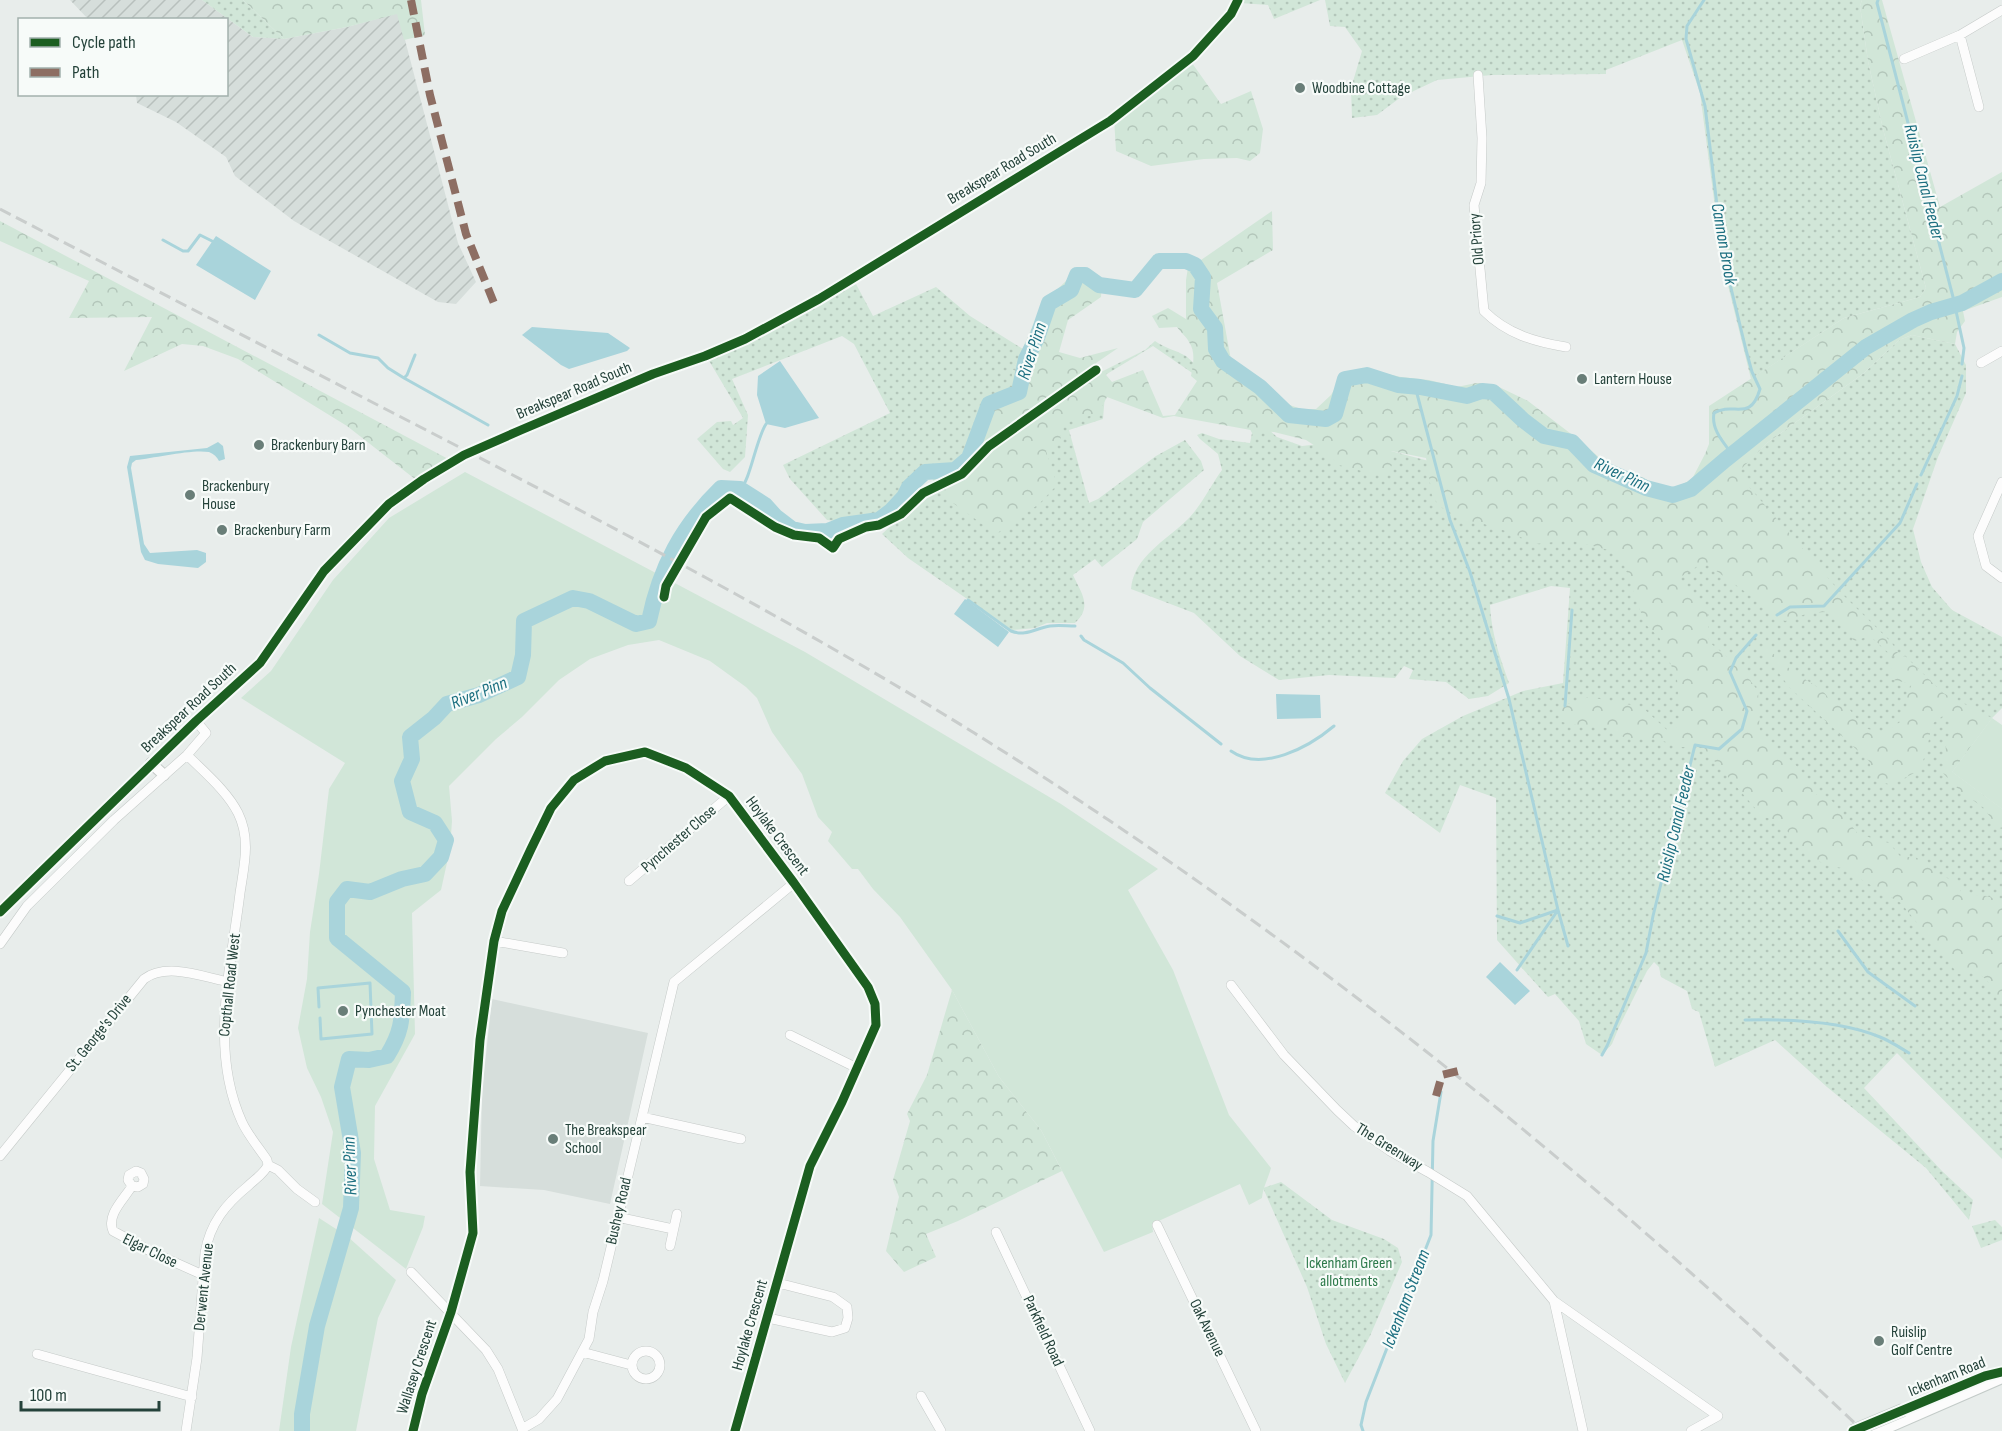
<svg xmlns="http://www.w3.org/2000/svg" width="2002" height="1431" font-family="'Sofia Sans Condensed',sans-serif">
	<defs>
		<pattern id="industrial-furrows" width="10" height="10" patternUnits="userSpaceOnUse" patternTransform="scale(1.5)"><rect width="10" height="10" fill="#d6dedb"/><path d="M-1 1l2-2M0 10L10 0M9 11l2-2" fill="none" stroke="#b8c0bd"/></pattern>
		<pattern id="grass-dots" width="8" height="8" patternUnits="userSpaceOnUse" patternTransform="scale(1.5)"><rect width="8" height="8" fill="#d1e6d8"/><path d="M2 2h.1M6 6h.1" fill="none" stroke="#b3c6ba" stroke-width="1.8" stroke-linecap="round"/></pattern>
		<pattern id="forest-crowns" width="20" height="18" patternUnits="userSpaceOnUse" patternTransform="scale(1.5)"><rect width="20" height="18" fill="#d1e6d8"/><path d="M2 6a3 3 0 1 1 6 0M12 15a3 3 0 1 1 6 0" fill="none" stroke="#b3c6ba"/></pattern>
	</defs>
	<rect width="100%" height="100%" fill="#e8edeb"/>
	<path fill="#d6dedb" d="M 492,999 L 648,1033 L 610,1204 L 544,1190 L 480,1186 L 482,1092 Z"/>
	<path fill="url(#industrial-furrows)" d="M 70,0 L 202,0 L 253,37 L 284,39 L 347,27 L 398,13 L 458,243 L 476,282 L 456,304 L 438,302 L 294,221 L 235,176 L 226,157 L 176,122 L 137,103 L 136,95 L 226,94 L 226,20 L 88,19 Z"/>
	<path fill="url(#grass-dots)" d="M 202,0 L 243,0 L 284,39 L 253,37 Z
		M 1242,0 L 1320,0 L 1274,19 L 1268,5 L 1240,3 Z
		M 1325,0 L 1862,0 L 1860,6 L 1868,61 L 1883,129 L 1926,288 L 1920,297 L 1844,318 L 1751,379 L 1722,261 L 1700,93 L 1682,40 L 1606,70 L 1606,74 L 1492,75 L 1437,80 L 1401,97 L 1377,115 L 1352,118 L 1351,88 L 1362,51 L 1345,27 L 1330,26 Z
		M 856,284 L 873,316 L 936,287 L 970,316 L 1023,349 L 1012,372 L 1012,388 L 986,397 L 973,442 L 954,468 L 939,470 L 925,468 L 916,473 L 902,496 L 889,509 L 878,517 L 843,522 L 827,520 L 790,479 L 783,465 L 890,413 L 854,344 L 842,336 L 732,379 L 748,415 L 745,457 L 730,472 L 723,469 L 697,439 L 717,422 L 731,421 L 733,425 L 743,418 L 708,359 L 790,321 Z
		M 1912,335 L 1955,344 L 1966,365 L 1966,393 L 1938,457 L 1913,529 L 1921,562 L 1932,587 L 1952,610 L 2002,637 L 2002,708 L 1992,718 L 1952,772 L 2002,809 L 2002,1159 L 1897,1053 L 1864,1088 L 1942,1171 L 1973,1200 L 1969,1220 L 1926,1168 L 1827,1087 L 1775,1040 L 1715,1067 L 1699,1012 L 1692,1009 L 1687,991 L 1661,977 L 1659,967 L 1654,962 L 1647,971 L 1619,1027 L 1612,1044 L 1602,1055 L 1586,1044 L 1579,1021 L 1555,994 L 1548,997 L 1497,940 L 1496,798 L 1460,785 L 1440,833 L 1385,793 L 1403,761 L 1422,739 L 1463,716 L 1523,691 L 1563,683 L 1570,588 L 1551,586 L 1490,605 C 1491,632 1500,658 1509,683 L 1488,696 L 1469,699 L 1446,682 L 1409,679 L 1413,670 L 1404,666 L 1395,678 L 1329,675 L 1279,680 L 1240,656 L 1194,613 L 1131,589 C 1134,556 1166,541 1188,519 C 1201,506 1211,485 1222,470 L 1218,454 L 1200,439 L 1197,435 L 1202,433 L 1219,439 L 1250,443 L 1252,433 L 1236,403 L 1153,346 L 1102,377 L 1105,394 L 1103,419 L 1069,430 L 1089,503 L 1098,499 L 1156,456 L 1185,440 L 1201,461 L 1204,470 L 1143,522 L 1137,539 L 1102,567 L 1095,559 L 1073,575 C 1081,593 1093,606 1075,623 L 1047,623 L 1035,628 L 1012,630 L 908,558 L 882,534 L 922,497 L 944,487 L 1099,373 L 1145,350 L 1155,341 C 1165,348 1175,350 1186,356 L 1277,437 L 1302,446 L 1320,444 L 1372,446 L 1497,479 L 1659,507 L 1737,472 L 1767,443 L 1864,373 L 1899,340 Z
		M 1281,1182 L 1332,1220 L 1384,1239 L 1398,1248 L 1402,1262 L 1370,1336 L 1345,1383 L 1326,1344 L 1307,1287 L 1263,1188 Z
		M 1995,1220 L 2002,1227 L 2002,1240 L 1981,1248 L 1972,1226 Z"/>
	<path fill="url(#forest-crowns)" d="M 243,0 L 421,0 L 425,35 L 404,40 L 397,14 L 347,27 L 284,39 Z
		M 1862,0 L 1882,0 L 1940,207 L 2002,172 L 2002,297 L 1963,311 L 1965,321 L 1957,332 L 1955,344 L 1912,335 L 1899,340 L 1864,373 L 1767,443 L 1737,473 L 1840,592 L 1891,642 L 1898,652 L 1893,657 L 1870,636 L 1854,641 L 1845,626 L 1826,612 L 1809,613 L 1785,621 L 1766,610 L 1755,599 L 1704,562 L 1679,578 L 1707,606 L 1709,642 L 1740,667 L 1758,691 L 1760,738 C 1788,756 1802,767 1818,797 L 1832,801 L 1858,834 L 1889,843 L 1900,856 L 1926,859 L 1935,874 L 1956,881 L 1962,894 L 1987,896 L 2002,901 L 2002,1004 C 1996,992 1987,975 1973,972 C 1969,972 1962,974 1958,974 L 1901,903 L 1842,868 L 1825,865 L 1802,850 L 1792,836 L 1776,820 L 1755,815 L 1755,808 L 1704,749 L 1696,747 L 1679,747 L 1658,739 L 1639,738 L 1627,739 L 1609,728 L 1583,726 L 1562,722 L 1556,708 L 1589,697 L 1642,707 L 1667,730 L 1681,726 L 1677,679 L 1659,637 L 1645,624 L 1620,553 L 1566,539 L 1554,542 L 1535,544 L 1512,533 L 1478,522 L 1466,521 L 1439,506 L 1432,495 L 1426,458 L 1391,451 L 1392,465 L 1385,477 L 1339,465 L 1326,453 L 1306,440 L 1274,432 L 1256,431 L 1174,416 L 1163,418 L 1107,397 L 1098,414 L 1073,420 L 1062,425 L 1060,443 L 1046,451 L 1057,485 L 1039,504 L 996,534 L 953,503 L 944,487 L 939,489 L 925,468 L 939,470 L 954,468 L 973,442 L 986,397 L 1012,387 L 1012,372 L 1043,303 L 1066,281 L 1075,269 L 1087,270 L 1102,280 L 1101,297 L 1068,320 L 1059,352 L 1080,358 L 1118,348 L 1096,363 L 1112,382 L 1143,370 L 1163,416 L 1175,415 L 1197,381 L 1191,376 C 1193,365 1196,352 1189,342 C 1186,336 1180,332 1177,327 L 1159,328 L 1152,316 L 1168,308 L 1186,319 L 1186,280 L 1190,255 L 1201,260 L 1272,211 L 1273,250 L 1217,283 L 1231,360 L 1277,393 L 1287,404 L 1301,409 L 1316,409 L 1331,395 L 1344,373 L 1366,369 L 1401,377 L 1429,380 L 1457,387 L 1476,383 L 1495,385 L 1528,401 L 1579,440 L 1609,466 L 1644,478 L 1657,487 L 1672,490 L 1692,479 L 1705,454 L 1709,444 L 1709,406 L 1844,318 L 1920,297 L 1926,288 L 1883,129 L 1868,61 L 1860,6 Z
		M 1192,63 L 1221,104 L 1251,91 L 1263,129 L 1260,153 L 1250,161 L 1237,158 L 1204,159 L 1151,166 L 1116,151 L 1114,118 Z
		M 0,221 L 452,461 L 420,483 L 347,426 L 238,359 L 203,346 L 182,344 L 124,371 L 152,317 L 69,318 L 89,281 L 0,241 Z
		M 1767,648 L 1792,671 L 1822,690 L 1831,701 L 1850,710 L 1864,728 L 1884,733 L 1900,722 L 1907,705 L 1905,699 L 1912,684 L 1889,679 L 1892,664 L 1905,656 L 1943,693 L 1992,718 L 1952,772 L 2002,809 L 2002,829 L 1997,827 L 1984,808 L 1960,791 L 1943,773 L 1946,746 L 1952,722 L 1944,715 L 1932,724 L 1926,754 L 1918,771 L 1891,785 L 1874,779 L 1869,761 L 1790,688 L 1763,652 Z
		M 952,990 L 999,1077 L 1041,1130 L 1062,1171 L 958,1221 L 926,1234 L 936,1257 L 904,1272 L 886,1251 L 899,1197 L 893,1180 L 910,1121 L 907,1114 L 927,1075 Z"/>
	<path fill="#d1e6d8" d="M 465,472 L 805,652 L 1061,804 L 1158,869 L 1128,890 L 1173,970 L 1229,1115 L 1271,1168 C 1268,1179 1263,1187 1262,1198 L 1249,1205 L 1240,1184 L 1152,1224 L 1153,1232 L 1104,1252 L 1041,1130 L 999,1077 L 952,990 L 900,917 L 873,889 L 858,869 L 852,869 L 828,841 L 832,832 L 818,817 L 802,774 L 772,732 L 757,698 L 746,687 L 710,661 L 659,640 L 628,645 L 590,659 L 559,680 L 522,717 L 496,739 L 449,786 L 452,821 L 450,849 L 441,890 L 412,913 L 415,1034 L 375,1106 L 374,1159 L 390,1210 L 425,1216 L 423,1227 L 406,1269 L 322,1204 L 333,1132 L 321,1097 L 307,1068 L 298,1028 L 307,979 L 310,932 L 319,874 L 329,789 L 345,763 L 241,698 L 271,671 L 333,580 L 389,518 Z
		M 1992,718 L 2002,725 L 2002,809 L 1952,772 Z
		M 319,1218 L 347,1236 L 396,1280 L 378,1318 L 356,1431 L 279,1431 L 291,1347 Z"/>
	<path fill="#a9d4db" d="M 216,236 L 271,271 L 255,300 L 196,265 Z
		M 532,327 L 608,333 L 630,348 L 627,351 L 569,369 L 561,365 L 522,335 Z
		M 780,361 L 819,418 L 785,428 L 766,424 L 757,395 L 758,376 Z
		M 218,442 L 223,446 L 225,459 L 219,461 C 217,457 214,454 209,452 C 192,449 154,458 136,460 L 132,463 L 131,468 L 144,544 L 150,553 L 197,550 L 206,553 L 206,562 L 198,568 L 158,564 L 145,560 L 141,552 L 127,467 L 130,456 L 207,448 Z
		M 965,599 L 1009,632 L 998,647 L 954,614 Z
		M 1276,694 L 1320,695 L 1321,718 L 1277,719 Z
		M 1500,962 L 1530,991 L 1515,1005 L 1486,977 Z"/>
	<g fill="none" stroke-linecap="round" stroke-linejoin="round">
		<path stroke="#a9d4db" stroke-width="3" d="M 1704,0 L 1687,26 L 1686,39 L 1705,106 L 1723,255 L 1746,350 L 1752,372 L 1760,389 C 1750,423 1734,401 1714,413 C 1711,429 1723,442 1732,454
			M 1878,0 L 1877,3 L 1953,297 L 1964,348 L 1962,364
			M 163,240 L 183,251 L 188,251 L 200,235 L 212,241
			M 319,335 L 350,353 L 378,358 L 388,368 L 404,378 L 407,375 L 415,355
			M 404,378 L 488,425
			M 1415,386 L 1450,520 L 1470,572 L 1509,699 L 1558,910 L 1517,970
			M 1921,475 L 1957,396 L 1962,376
			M 740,489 C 750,482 756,439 766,424
			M 967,602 L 968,600 L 1011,631 C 1026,637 1036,628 1050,626 C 1058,625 1067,626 1075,626
			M 1777,615 L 1790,607 L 1824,606 L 1900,523 L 1917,484
			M 1081,636 L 1084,640 L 1123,663 L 1150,688 L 1221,744
			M 1565,706 L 1572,610
			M 1231,751 C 1262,773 1309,747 1334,726
			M 1497,916 L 1520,923 L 1558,910 L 1568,946
			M 1838,931 L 1868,972 L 1915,1006
			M 319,1007 L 318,988 L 370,983 L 372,1034 L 321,1039 L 320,1018
			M 1745,1020 C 1785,1019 1842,1021 1880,1037 C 1890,1041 1899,1047 1909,1053
			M 1602,1055 L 1607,1046 L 1646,953 L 1653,916 L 1695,745 L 1719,749 L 1742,729 L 1747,711 L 1730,672 L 1736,658 L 1756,635
			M 1363,1431 L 1361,1425 L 1366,1402 L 1431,1235 L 1433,1141 L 1441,1092"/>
		<path stroke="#a9d4db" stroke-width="16" d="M 302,1431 L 302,1414 L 317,1326 L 351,1208 L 353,1153 L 342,1087 L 349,1059 L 369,1060 L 387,1056 C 402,1032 402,1020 403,992 L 337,938 L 337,902 L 347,889 L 370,892 L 402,879 L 425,874 L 441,857 L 446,840 L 435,823 L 410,812 L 402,781 L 412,759 L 410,737 L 434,718 L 447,704 L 479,695 L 518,677 L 523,655 L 524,621 L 573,598 L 589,601 L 636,624 L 649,621 C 660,567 682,526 721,488 L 740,489 L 765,505 L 775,516 L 792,529 L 805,532 L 828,531 L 843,525 L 879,520 L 891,511 L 904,497 L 909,487 L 925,472 L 955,470 L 969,458 L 989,404 L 1019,392 L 1026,359 L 1037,338 L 1049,303 L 1071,290 L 1077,275 L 1085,275 L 1099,285 L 1135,290 L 1159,261 L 1186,261 L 1195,265 L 1203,277 L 1201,309 L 1215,328 L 1216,349 L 1223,361 L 1260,387 L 1289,415 L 1326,419 L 1335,414 L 1345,379 L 1367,375 L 1398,385 L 1420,387 L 1467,396 L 1482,391 L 1493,392 L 1523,420 L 1544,436 L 1572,442 L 1594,465 L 1646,488 L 1673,495 L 1691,489 L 1725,460 L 1866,347 L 1913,320 L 1931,312 L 1962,303 L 2002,281"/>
		<g stroke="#c5cac8" stroke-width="10">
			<path id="minor" d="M 1960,35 L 1979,107
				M 1904,59 L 1960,35 L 2002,10
				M 1478,75 L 1482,138 L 1481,183 L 1474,205 L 1484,311 C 1507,334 1535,342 1566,347
				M 1981,363 L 2002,351
				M 2002,482 L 1978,536 L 1986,566 L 2002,578
				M 187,755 C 204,772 227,791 238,813 C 251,839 244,866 240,893 C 231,968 209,1050 242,1122 C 248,1135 259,1148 267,1160 L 268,1165 L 278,1170 L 297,1189 L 315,1202
				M 629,881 L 729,796
				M 494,941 L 563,953
				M 0,944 L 27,906 L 114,820 L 187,755 L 206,733 L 196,721
				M 1231,985 L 1284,1055 L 1337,1110 L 1354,1126 L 1390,1151 L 1428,1172 L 1467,1196 L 1554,1301 L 1583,1431
				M 790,1035 L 857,1068
				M 642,1117 L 741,1139
				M 0,1156 L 144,979 C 167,962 203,977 229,982
				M 132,1186 L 138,1187 L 143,1184 L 144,1179 L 141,1173 L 136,1171 L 129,1175 L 128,1180 L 132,1186 C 124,1199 106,1215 113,1231 L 152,1252 L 203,1275
				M 617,1217 L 673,1229
				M 1157,1225 L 1256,1431
				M 996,1232 L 1090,1431
				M 670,1246 L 677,1214
				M 411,1272 L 486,1350 L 498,1369 L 523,1431
				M 1554,1301 L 1718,1416 L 1691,1431
				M 768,1318 L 832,1332 L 845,1328 L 848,1318 L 847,1307 L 833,1297 L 778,1283
				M632 1365a14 14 0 1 1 28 0a14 14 0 1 1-28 0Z
				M 582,1352 L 631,1365
				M 37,1354 L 192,1397
				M 921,1396 L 941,1431
				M 522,1429 L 539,1419 L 557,1399 L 589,1339 L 593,1312 L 603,1281 L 674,982 L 794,883
				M 186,1431 L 197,1358 L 205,1253 C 210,1223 226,1204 248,1186 C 255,1179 264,1174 268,1165
				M 413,1431 L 422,1394 L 451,1312 L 473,1233 L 470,1172 L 480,1040 L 494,941 L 502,911 L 531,849 L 551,808 L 574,780 L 605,761 L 645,752 L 686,768 L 729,796 L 794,883 L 868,987 L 875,1004 L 876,1025 L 842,1102 L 810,1166 L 735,1431"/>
		</g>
		<g stroke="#c5cac8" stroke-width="12">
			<path id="tertiary" d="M 151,763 L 164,775
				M 0,912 L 196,721 L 260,663 L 324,571 L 389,504 L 424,479 L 464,455 L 521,430 L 653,374 L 705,356 L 745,339 L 819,299 L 1110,121 L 1193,56 L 1231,14 L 1238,0"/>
		</g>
		<g stroke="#c3cbc8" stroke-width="14">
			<path id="secondary" d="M 1878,1431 L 2002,1377"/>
		</g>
		<use href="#minor" stroke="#fcfcfc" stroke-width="9"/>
		<use href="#tertiary" stroke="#fcfcfc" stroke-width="10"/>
		<use href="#secondary" stroke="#fcfcfc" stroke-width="12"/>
		<path stroke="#c9cdcc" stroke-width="3" stroke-dasharray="12 6" stroke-linecap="butt" d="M 0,209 C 153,289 306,368 459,447 C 632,537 805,628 971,731 C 1292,931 1589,1170 1863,1431"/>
		<g stroke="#c3cbc8" stroke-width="14" stroke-linecap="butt">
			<path id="secondary-bridge" d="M 1853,1431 L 1903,1410"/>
		</g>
		<use href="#secondary-bridge" stroke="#fcfcfc" stroke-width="12"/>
		<path stroke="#8d6e63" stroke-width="8" stroke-dasharray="15 8" stroke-linecap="butt" d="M 411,0 L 430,95 L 466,234 L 494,303
			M 1436,1096 L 1442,1075 L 1458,1071"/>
		<g stroke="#f7fbf9" stroke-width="13">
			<path id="cycleway" d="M 664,597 L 666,586 L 706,517 L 730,498 L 775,527 L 794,535 L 819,538 L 833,548 L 839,539 L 866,527 L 879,525 L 901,514 L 923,493 L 962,474 L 989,446 L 1096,370
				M 0,912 L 196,721 L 260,663 L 324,571 L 389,504 L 424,479 L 464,455 L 521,430 L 653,374 L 705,356 L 745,339 L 819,299 L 1110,121 L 1193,56 L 1231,14 L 1238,0
				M 413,1431 L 422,1394 L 451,1312 L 473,1233 L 470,1172 L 480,1040 L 494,941 L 502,911 L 531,849 L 551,808 L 574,780 L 605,761 L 645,752 L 686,768 L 729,796 L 794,883 L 868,987 L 875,1004 L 876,1025 L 842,1102 L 810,1166 L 735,1431
				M 1853,1431 L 1985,1376 L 2002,1372"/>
		</g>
		<use href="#cycleway" stroke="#1b5e20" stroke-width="9"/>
	</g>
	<g fill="#697e78" stroke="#f7fbf9" stroke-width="2">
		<circle cx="1300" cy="88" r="6"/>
		<circle cx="1582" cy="379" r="6"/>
		<circle cx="259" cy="445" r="6"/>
		<circle cx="190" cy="495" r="6"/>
		<circle cx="222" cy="530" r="6"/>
		<circle cx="343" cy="1011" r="6"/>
		<circle cx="553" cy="1139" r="6"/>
		<circle cx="1879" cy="1341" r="6"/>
	</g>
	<g text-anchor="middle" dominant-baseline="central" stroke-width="4.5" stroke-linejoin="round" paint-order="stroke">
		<g font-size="16" fill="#24423a" stroke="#f7fbf9" text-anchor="start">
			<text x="1312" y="88">Woodbine Cottage</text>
			<text x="1594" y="379">Lantern House</text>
			<text x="271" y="445">Brackenbury Barn</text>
			<text x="202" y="486">Brackenbury<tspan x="202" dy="18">House</tspan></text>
			<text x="234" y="530">Brackenbury Farm</text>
			<text x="355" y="1011">Pynchester Moat</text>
			<text x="565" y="1130">The Breakspear<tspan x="565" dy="18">School</tspan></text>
			<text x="1891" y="1332">Ruislip<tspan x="1891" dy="18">Golf Centre</tspan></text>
		</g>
		<g font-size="16" fill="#24423a" stroke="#f7fbf9">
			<text transform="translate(1002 169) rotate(-31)">Breakspear Road South</text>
			<text transform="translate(1477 239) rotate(-95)">Old Priory</text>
			<text transform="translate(574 391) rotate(-23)">Breakspear Road South</text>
			<text transform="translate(189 708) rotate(-43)">Breakspear Road South</text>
			<text transform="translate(777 836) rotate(53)">Hoylake Crescent</text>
			<text transform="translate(679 839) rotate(-41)">Pynchester Close</text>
			<text transform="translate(230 985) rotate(-84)">Copthall Road West</text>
			<text transform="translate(99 1033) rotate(-51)">St. George's Drive</text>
			<text transform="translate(1389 1147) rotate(32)">The Greenway</text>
			<text transform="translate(619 1211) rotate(-77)">Bushey Road</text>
			<text transform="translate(150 1251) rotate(26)">Elgar Close</text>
			<text transform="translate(204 1287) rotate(-84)">Derwent Avenue</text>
			<text transform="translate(750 1325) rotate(-74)">Hoylake Crescent</text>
			<text transform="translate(1207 1328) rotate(64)">Oak Avenue</text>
			<text transform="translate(1043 1331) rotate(65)">Parkfield Road</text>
			<text transform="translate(417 1367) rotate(-72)">Wallasey Crescent</text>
			<text transform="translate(1947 1377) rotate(-22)">Ickenham Road</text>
		</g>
		<g font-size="16" fill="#2d7a4b" stroke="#f7fbf9">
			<text x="1349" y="1263">Ickenham Green<tspan x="1349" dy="18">allotments</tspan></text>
		</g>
		<g font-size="18" font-style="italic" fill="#1c6f80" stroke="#f7fbf9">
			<text transform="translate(1924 182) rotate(76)">Ruislip Canal Feeder</text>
			<text transform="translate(1724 244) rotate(80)">Cannon Brook</text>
			<text transform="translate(1032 351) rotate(-72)">River Pinn</text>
			<text transform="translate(1622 475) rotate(25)">River Pinn</text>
			<text transform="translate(479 693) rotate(-22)">River Pinn</text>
			<text transform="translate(1676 824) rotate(-77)">Ruislip Canal Feeder</text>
			<text transform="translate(350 1166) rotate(-92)">River Pinn</text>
			<text transform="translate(1406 1299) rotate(-69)">Ickenham Stream</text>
		</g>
	</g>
	<rect x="18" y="18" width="210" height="78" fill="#f7fbf9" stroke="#a3b1ad" stroke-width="1.5"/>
	<rect x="30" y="38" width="30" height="9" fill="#1b5e20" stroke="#a3b1ad" stroke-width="1.5"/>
	<text x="72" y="48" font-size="18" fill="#24423a">Cycle path</text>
	<rect x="30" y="68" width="30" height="9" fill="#8d6e63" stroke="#a3b1ad" stroke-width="1.5"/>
	<text x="72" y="78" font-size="18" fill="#24423a">Path</text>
	<path d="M21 1401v9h138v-9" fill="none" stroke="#24423a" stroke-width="3"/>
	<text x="30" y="1401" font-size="18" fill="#24423a" stroke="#f7fbf9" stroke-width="4.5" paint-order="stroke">100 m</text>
</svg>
